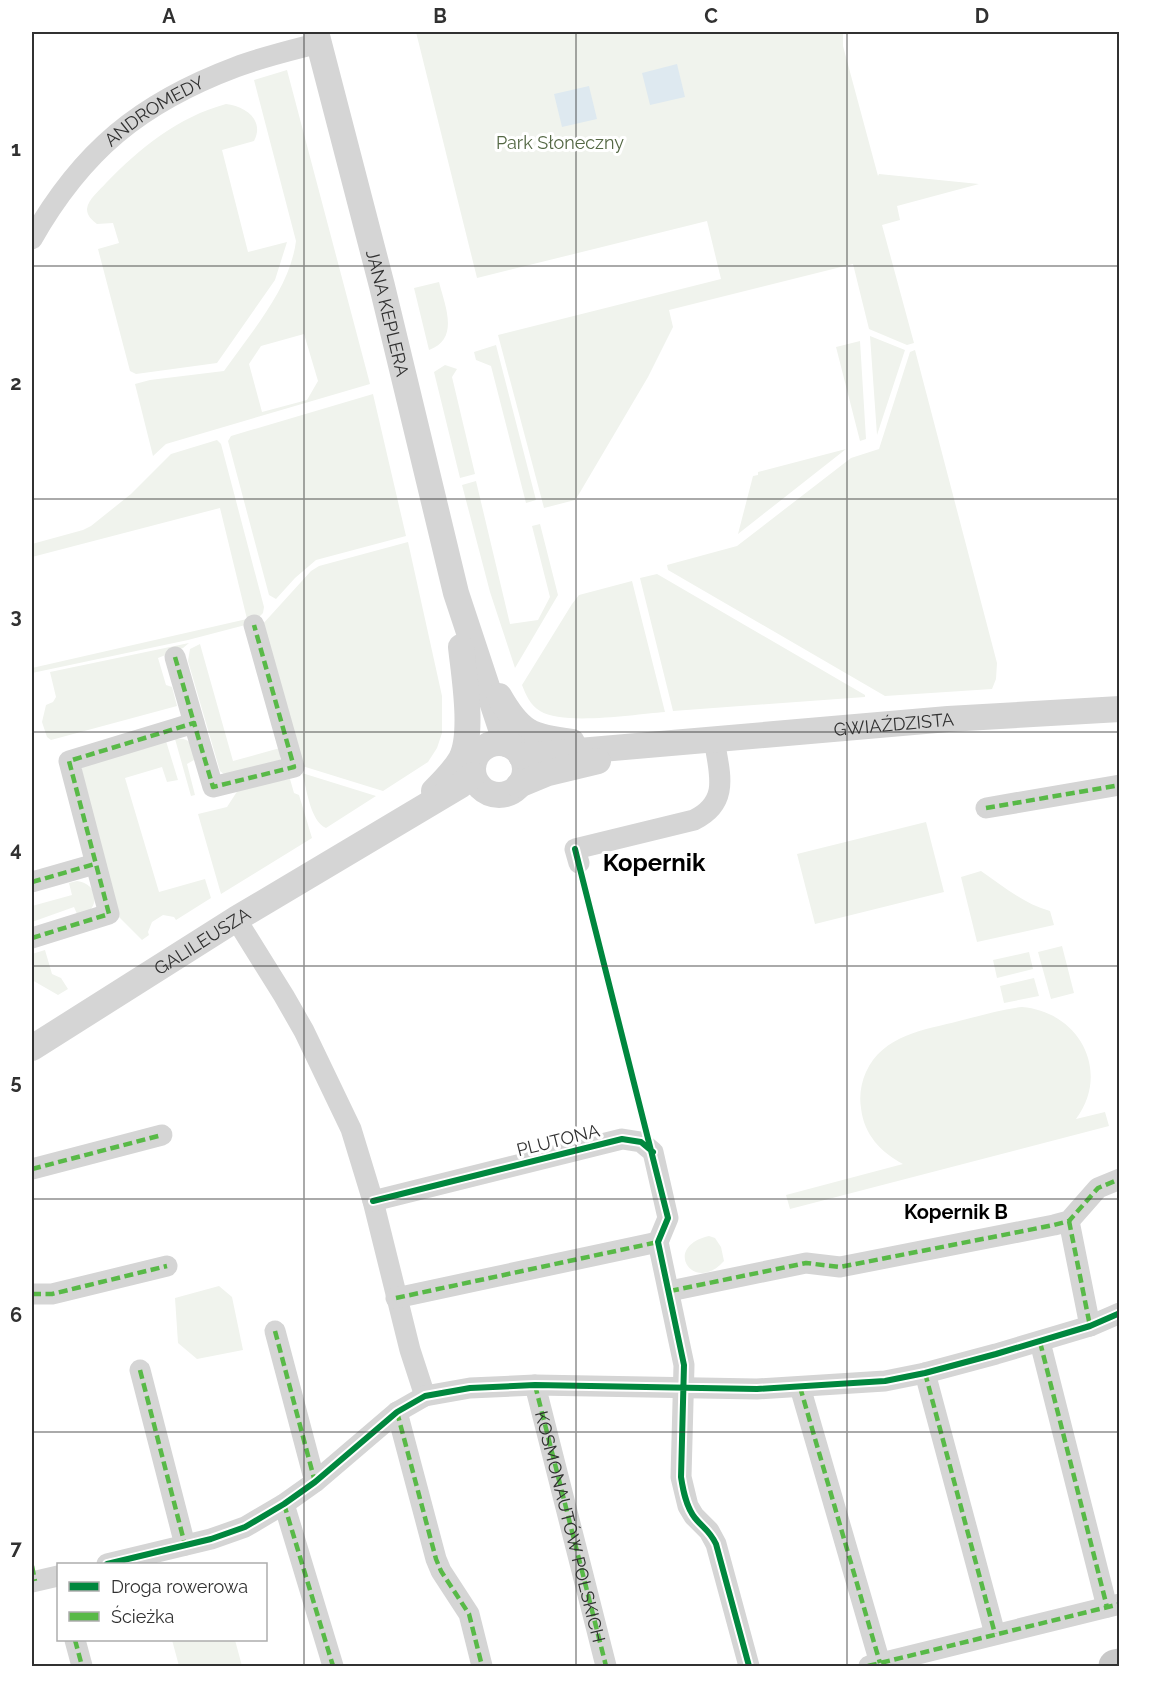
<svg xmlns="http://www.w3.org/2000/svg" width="1151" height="1698" font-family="Raleway,sans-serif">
	<rect width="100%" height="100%" fill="#fff"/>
	<path fill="#f0f3ed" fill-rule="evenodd" d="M 416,32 L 843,32 L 843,46 L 878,176 L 879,174 L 979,184 L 897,206 L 900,220 L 882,225 L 914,343 L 907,345 L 869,329 L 853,264 L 669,310 L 673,327 L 648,377 L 579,494 L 575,500 L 544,508 L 498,335 L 721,279 L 707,221 L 477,278 Z
		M 287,70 L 370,384 L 166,444 L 153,456 L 135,384 L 150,380 L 224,371 C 251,332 290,289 296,241 L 254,80 ZM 304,334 L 318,381 L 307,400 L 262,412 L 249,364 L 261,346 Z
		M 226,104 C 245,106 265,120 254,141 L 222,150 L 248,252 L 287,242 L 275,280 L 217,363 L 136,374 L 130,371 L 98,249 L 119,243 L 113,223 L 97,224 C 92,220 87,216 87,209 C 88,199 100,190 106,183 C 140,148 178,117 226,104 Z
		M 439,282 C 445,306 460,339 429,350 L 414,288 Z
		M 870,336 L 905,350 L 877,435 Z
		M 860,341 L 866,439 L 860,441 L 836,347 Z
		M 496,345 L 536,500 L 526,503 L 491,366 L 476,360 L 474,352 Z
		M 915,350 L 997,663 L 996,679 L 992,689 L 885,696 L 668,570 L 667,565 L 737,546 L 851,458 L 879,449 L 910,352 Z
		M 445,365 L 457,369 L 452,377 L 475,474 L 460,478 L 434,372 Z
		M 373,394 L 406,536 L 316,560 L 295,578 L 276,599 L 269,595 L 228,441 L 231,436 Z
		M 217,440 L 221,444 L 264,607 L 263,613 L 253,623 L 188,640 L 32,673 L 32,668 L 247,619 L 220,508 L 32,557 L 32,544 L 83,530 L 91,526 L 131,494 L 171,454 Z
		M 846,449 L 738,534 L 753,476 L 758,475 L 758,472 Z
		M 476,481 L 510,624 L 538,620 L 550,597 L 532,526 L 540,524 L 558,595 L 515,668 L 490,592 L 462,485 Z
		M 408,542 L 442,696 L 442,733 L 437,748 L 428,762 L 383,791 L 299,765 L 261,626 L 311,571 L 319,566 Z
		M 657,574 L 865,695 L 865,697 L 673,711 L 640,578 Z
		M 632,581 L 665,712 C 636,714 564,726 540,711 C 530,705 526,695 522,685 L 572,604 L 579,595 Z
		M 189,643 L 183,648 L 158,658 L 166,685 L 172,687 L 177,706 L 51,740 L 47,737 L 42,722 L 46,705 L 53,702 L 56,697 L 50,672 Z
		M 200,644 L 233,761 L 280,748 L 280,760 L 225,775 L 220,771 L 188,661 L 190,649 Z
		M 175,739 C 190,737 192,744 197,756 L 194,760 L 187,764 L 195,795 L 191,796 Z
		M 166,741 L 178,780 L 167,782 L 162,767 L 125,778 L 159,892 L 205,879 L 211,898 L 176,920 L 174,917 L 163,915 L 152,922 L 148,932 L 149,935 L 142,940 L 119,917 L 81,770 L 84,765 Z
		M 302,773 L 376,796 L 326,828 C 310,821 307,789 302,773 Z
		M 290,779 L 294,793 L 299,795 L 312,838 L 221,894 L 198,814 L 227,807 L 240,787 Z
		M 926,822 L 944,892 L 815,924 L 797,854 Z
		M 981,871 C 1003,886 1024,904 1050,911 L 1054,925 L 977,942 L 961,877 Z
		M 77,881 C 92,883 100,896 91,909 L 77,914 L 74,907 L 32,922 L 32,906 L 72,895 L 69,883 Z
		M 1062,946 L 1074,993 L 1051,999 L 1038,952 Z
		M 45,950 L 52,974 L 61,978 L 68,989 L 58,995 L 32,980 L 32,954 Z
		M 1029,952 L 1033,969 L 997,978 L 993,960 Z
		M 1034,978 L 1039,996 L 1004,1003 L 1000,986 Z
		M 1022,1007 C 1080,1012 1111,1072 1076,1119 L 1105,1112 L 1109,1126 L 790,1209 L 786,1195 L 903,1164 C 881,1152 864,1135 861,1108 C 859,1096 861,1083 866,1072 C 883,1035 924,1030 959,1021 C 980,1016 1001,1009 1022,1007 Z
		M 709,1236 L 715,1238 L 721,1247 L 724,1261 C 694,1295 661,1247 709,1236 Z
		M 219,1286 L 232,1297 L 243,1350 L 197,1359 L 178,1343 L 175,1298 Z
		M 172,1640 L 235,1640 L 242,1666 L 179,1666 Z"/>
	<path fill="#dee9f0" d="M 677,64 L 685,97 L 650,105 L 642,73 Z
		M 589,86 L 597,119 L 562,127 L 554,94 Z"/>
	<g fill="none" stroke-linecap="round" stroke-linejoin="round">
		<g stroke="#d5d5d5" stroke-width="21">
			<path id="s1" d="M 32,239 C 82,151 140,103 236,67 C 262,57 292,50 319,43"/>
			<path d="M 175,657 L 194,723"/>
			<path d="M 986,808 L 1120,785"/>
			<path d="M 579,863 L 575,849 L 694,820 C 731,802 719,772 714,739"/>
			<path d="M 32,882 L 95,864"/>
			<path d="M 236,919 L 284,996 L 304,1031 L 351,1129 L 373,1201 L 410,1350 L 425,1396"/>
			<path d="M 32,938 L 109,914 L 69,761 L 194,723 L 213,787 L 294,767 L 254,625"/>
			<path d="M 32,1169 L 162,1135"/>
			<path d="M 373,1201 L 622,1139 L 641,1142 L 653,1152 L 668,1218 L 658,1242 L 684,1365 L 681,1477 L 688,1506 L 694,1516 L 709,1531 L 716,1544 L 749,1666"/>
			<path d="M 1069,1221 L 1090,1326"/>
			<path d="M 670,1291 L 806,1263 L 840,1267 L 1054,1225 L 1069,1221 L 1098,1188 L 1120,1179"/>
			<path d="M 32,1294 L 52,1294 L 167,1266"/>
			<path d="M 396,1298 L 658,1242"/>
			<path d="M 275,1331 L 315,1482"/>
			<path d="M 1040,1342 L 1107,1607"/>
			<path d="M 140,1370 L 185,1545"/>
			<path d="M 925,1373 L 995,1634"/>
			<path d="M 535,1385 L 606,1666"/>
			<path d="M 800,1387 L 880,1663"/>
			<path d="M 397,1412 L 436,1559 L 441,1571 L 469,1614 L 482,1666"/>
			<path d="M 284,1504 L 333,1666"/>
			<path d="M 107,1564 L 211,1539 L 245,1527 L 284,1504 L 315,1482 L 397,1412 L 425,1396 L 470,1388 L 535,1385 L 757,1389 L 885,1381 L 925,1373 L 996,1354 L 1090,1326 L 1120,1313"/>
			<path d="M 32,1582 L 58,1576"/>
			<path d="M 75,1640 L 82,1666"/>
			<path d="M 869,1666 L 1120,1604"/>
		</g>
		<g stroke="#d5d5d5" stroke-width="26">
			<path id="s2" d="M 316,32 L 382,286 L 456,593 L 506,744"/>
			<path d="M 499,696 C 520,733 531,737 572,742"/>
			<circle cx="499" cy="769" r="26"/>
			<path id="s3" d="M 521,756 L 948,719 L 1120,709"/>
			<path d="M 519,785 L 548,773 L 598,761"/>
			<path d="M 434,791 C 444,781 454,771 461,759 C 474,734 464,675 461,647"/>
			<path id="s4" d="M 32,1048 L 236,919 L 461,785 L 473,775"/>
		</g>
		<path stroke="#c9c9c9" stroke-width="33" d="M 1115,1666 L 1120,1665"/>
		<g stroke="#58b947" stroke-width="4.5" stroke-dasharray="9 4.5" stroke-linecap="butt">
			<path d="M 175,657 L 194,723"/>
			<path d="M 986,808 L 1120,785"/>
			<path d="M 32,882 L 95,864"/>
			<path d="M 32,938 L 109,914 L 69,761 L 194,723 L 213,787 L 294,767 L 254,625"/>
			<path d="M 32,1169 L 162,1135"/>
			<path d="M 1069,1221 L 1090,1326"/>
			<path d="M 670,1291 L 806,1263 L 840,1267 L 1054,1225 L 1069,1221 L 1098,1188 L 1120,1179"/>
			<path d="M 32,1294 L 52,1294 L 167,1266"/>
			<path d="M 396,1298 L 658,1242"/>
			<path d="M 275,1331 L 315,1482"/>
			<path d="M 1040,1342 L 1107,1607"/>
			<path d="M 140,1370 L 185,1545"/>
			<path d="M 925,1373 L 995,1634"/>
			<path id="s5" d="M 535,1385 L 606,1666"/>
			<path d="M 800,1387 L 880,1663"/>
			<path d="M 397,1412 L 436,1559 L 441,1571 L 469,1614 L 482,1666"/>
			<path d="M 284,1504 L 333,1666"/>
			<path d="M 32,1566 L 35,1581"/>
			<path d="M 75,1640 L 82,1666"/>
			<path d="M 868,1666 L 1120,1604"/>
		</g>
		<g stroke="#fff" stroke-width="10">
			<path id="cycleway" d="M 575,849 L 668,1218 L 658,1242 L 684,1365 L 681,1477 C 683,1490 686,1507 695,1518 C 704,1529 709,1530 716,1544 L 749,1666
				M 373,1201 L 622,1139 L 641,1142 L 653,1152
				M 107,1564 L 211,1539 L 245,1527 L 284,1504 L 315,1482 L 397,1412 L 425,1396 L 470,1388 L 535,1385 L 757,1389 L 885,1381 L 925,1373 L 996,1354 L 1090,1326 L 1120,1313"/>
		</g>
		<use href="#cycleway" stroke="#00873e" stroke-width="6"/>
	</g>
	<path fill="none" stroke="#313131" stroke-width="1.5" stroke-opacity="0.55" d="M 304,32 L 304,1666M 576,32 L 576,1666M 847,32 L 847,1666M 32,266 L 1120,266M 32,499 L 1120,499M 32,732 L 1120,732M 32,966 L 1120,966M 32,1199 L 1120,1199M 32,1432 L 1120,1432"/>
	<g text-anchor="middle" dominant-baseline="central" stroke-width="6" stroke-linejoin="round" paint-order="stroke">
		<g font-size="18" fill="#313131" stroke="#fff">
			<text stroke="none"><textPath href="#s1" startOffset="180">ANDROMEDY</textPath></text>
			<text stroke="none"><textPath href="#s2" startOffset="290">JANA KEPLERA</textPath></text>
			<text stroke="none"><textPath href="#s3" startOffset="374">GWIAŹDZISTA</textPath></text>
			<text stroke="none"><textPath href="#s4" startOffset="201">GALILEUSZA</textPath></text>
			<text transform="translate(558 1140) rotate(-14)">PLUTONA</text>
			<text stroke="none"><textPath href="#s5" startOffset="146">KOSMONAUTÓW POLSKICH</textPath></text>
		</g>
		<g font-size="18" fill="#546844" stroke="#fff">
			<text x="560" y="142">Park Słoneczny</text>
		</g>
		<g font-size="20" font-weight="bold" fill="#000" stroke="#fff">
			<text x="956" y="1212">Kopernik B</text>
		</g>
		<g font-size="24" font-weight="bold" fill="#000" stroke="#fff">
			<text x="654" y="862">Kopernik</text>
		</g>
	</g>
	<rect width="1151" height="1698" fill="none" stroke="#ffffff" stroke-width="66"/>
	<rect x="57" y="1563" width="210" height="78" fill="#ffffff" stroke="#adadad" stroke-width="1.5"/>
	<rect x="69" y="1582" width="30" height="9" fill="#00873e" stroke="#adadad" stroke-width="1.5"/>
	<text x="111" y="1593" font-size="18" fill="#313131">Droga rowerowa</text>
	<rect x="69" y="1612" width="30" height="9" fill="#58b947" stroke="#adadad" stroke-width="1.5"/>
	<text x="111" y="1623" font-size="18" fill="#313131">Ścieżka</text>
	<rect x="33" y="33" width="1085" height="1632" fill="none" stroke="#313131" stroke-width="2"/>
	<g font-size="20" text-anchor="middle" font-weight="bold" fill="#313131">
		<text x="169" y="23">A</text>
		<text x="440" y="23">B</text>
		<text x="711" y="23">C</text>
		<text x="982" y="23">D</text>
		<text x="16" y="156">1</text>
		<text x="16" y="390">2</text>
		<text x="16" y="623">3</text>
		<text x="16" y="856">4</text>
		<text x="16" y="1089">5</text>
		<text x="16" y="1322">6</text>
		<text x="16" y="1555">7</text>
	</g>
</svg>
